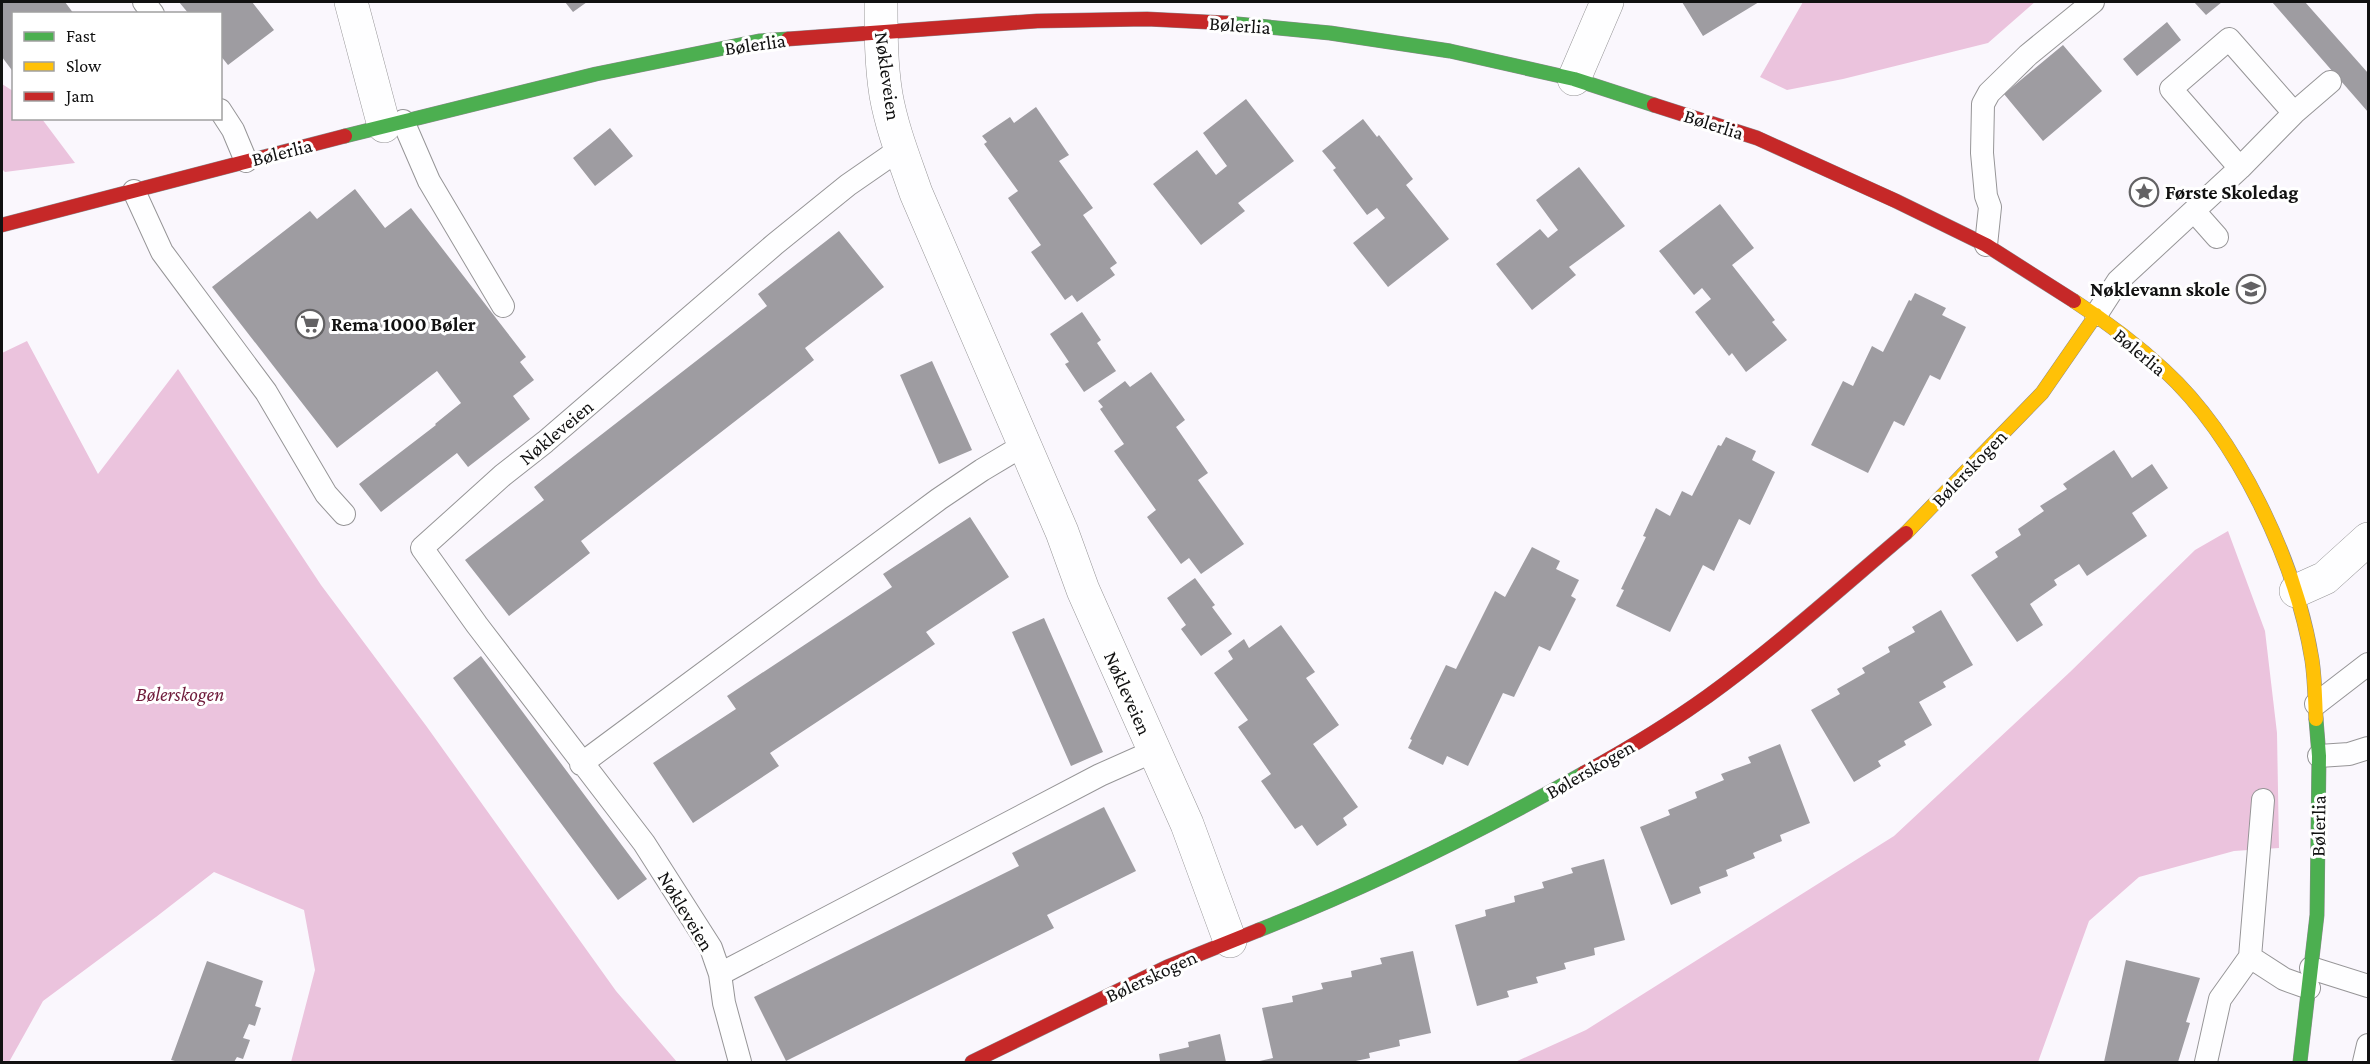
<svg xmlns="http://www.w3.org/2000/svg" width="2370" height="1064" font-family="'Crimson Pro',serif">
	<rect width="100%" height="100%" fill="#faf7fd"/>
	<path fill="#ebc3dd" d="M 1803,2 L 2035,2 L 1988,43 L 1843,79 L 1787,90 L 1760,77 Z
		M 2,84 L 13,91 L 14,118 L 42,119 L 75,163 L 5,172 L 2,169 Z
		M 27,341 L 98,474 L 178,369 L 321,585 L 427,727 L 616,991 L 677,1062 L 291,1062 L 315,970 L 304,910 L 214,872 L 156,917 L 43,1001 L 9,1062 L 2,1062 L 2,353 Z
		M 2228,531 L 2265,631 L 2277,733 L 2279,848 L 2234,851 L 2139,877 L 2089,921 L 2038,1062 L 1515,1062 L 1586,1030 L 1894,836 L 2070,672 L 2195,550 Z"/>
	<path fill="#9e9ca1" d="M 2,2 L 65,2 L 74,14 L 14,14 L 14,73 L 2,57 Z
		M 179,2 L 252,2 L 274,30 L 228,65 L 220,55 L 220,14 L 189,14 Z
		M 565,2 L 587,2 L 573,12 Z
		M 1682,2 L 1759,2 L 1703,36 Z
		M 2194,2 L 2222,2 L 2206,15 Z
		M 2272,2 L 2305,2 L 2368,73 L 2368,112 Z
		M 2167,22 L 2181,40 L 2137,76 L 2123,59 Z
		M 2063,45 L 2102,91 L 2043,141 L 2004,94 Z
		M 1246,99 L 1294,161 L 1238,203 L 1245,211 L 1201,245 L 1153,184 L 1197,150 L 1216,175 L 1227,166 L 1203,133 Z
		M 1036,107 L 1069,155 L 1059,161 L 1093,208 L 1083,215 L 1117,263 L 1110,268 L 1115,275 L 1077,302 L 1072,295 L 1065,300 L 1031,252 L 1041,245 L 1008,198 L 1018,191 L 984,144 L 987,142 L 982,136 L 1010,117 L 1014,123 Z
		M 1363,119 L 1377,137 L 1379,135 L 1413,179 L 1406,185 L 1449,239 L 1388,287 L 1353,243 L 1385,218 L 1377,208 L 1367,215 L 1333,170 L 1336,168 L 1322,151 Z
		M 610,128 L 633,156 L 595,186 L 573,158 Z
		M 1579,167 L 1625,226 L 1569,267 L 1576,275 L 1532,310 L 1496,264 L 1540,229 L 1548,238 L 1558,230 L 1536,200 Z
		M 355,189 L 385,228 L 411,208 L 526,357 L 520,362 L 534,380 L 513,396 L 530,419 L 468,467 L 457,453 L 381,512 L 359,484 L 436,425 L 435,424 L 461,403 L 437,371 L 337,448 L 212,287 L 310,211 L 317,219 Z
		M 1720,204 L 1754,248 L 1732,265 L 1775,320 L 1772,322 L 1787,340 L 1746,372 L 1732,353 L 1729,356 L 1695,312 L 1711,299 L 1702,288 L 1694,295 L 1659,251 Z
		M 839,231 L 884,287 L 805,348 L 814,360 L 581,541 L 590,553 L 509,616 L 465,560 L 544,500 L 534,487 L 767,306 L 758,294 Z
		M 1915,293 L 1946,308 L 1942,315 L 1966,327 L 1940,380 L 1930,375 L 1904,426 L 1894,421 L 1868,473 L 1811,445 L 1843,381 L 1853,386 L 1872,346 L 1883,352 L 1909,300 L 1911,301 Z
		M 1082,312 L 1101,340 L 1097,343 L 1116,371 L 1084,392 L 1065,364 L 1069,362 L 1050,334 Z
		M 932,361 L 972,450 L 939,464 L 900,375 Z
		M 1151,372 L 1185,420 L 1176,427 L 1208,473 L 1198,480 L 1244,544 L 1201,574 L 1189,558 L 1181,564 L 1147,517 L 1156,510 L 1114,451 L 1124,444 L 1100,409 L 1103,407 L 1098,401 L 1125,381 L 1130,387 Z
		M 1726,437 L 1756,451 L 1752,460 L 1775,472 L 1750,525 L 1739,519 L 1714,571 L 1703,565 L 1670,632 L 1616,606 L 1624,590 L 1621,589 L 1646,537 L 1643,536 L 1656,508 L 1670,516 L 1682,491 L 1692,496 L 1718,445 L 1721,446 Z
		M 2114,450 L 2132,478 L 2152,464 L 2168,488 L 2132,513 L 2147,536 L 2087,576 L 2079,564 L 2054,580 L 2057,585 L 2030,604 L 2043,625 L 2017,642 L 1971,575 L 1998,557 L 1995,552 L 2021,535 L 2018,529 L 2044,511 L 2040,506 L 2067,489 L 2063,484 Z
		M 970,517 L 1009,577 L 926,632 L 935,644 L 770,753 L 779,766 L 693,823 L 653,763 L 736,709 L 727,696 L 892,587 L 883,574 Z
		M 1532,547 L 1560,561 L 1556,569 L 1579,580 L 1571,596 L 1576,599 L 1550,651 L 1539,646 L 1514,697 L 1503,693 L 1468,766 L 1447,756 L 1443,765 L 1408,748 L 1412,740 L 1410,739 L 1446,665 L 1456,669 L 1495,591 L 1505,597 Z
		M 1195,578 L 1215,605 L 1212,607 L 1232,634 L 1201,656 L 1181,629 L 1186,625 L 1167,598 Z
		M 1941,610 L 1973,665 L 1943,682 L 1946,687 L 1919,702 L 1932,725 L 1904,741 L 1906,745 L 1878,761 L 1881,766 L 1854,782 L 1811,710 L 1840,694 L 1837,689 L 1865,673 L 1862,668 L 1890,652 L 1888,647 L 1915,632 L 1912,627 Z
		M 1044,618 L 1103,752 L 1071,766 L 1012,632 Z
		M 1281,625 L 1315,672 L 1306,678 L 1339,725 L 1313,744 L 1358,807 L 1343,818 L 1347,825 L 1317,846 L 1302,825 L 1295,829 L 1261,781 L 1271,774 L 1238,727 L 1248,720 L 1214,673 L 1233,659 L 1228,651 L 1244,639 L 1249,648 Z
		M 481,656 L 647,879 L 618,900 L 453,678 Z
		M 1780,744 L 1810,823 L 1780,835 L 1782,841 L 1753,853 L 1755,858 L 1726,870 L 1728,876 L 1699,887 L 1701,893 L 1671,905 L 1640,827 L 1670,815 L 1668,810 L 1697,798 L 1695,792 L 1724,780 L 1721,774 L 1751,763 L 1748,757 Z
		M 1104,807 L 1136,871 L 1047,915 L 1054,928 L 786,1061 L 754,997 L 1019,866 L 1012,853 Z
		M 1604,859 L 1625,940 L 1594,948 L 1595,955 L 1564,963 L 1566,969 L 1536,977 L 1538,983 L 1507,991 L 1509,997 L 1477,1006 L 1455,925 L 1486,916 L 1485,910 L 1515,902 L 1514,896 L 1544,888 L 1542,882 L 1573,873 L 1571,868 Z
		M 1413,951 L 1431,1033 L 1399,1040 L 1400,1046 L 1369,1053 L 1370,1058 L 1351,1062 L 1255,1062 L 1273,1058 L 1262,1008 L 1293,1002 L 1292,996 L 1323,989 L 1321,983 L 1352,977 L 1351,971 L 1382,964 L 1380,958 Z
		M 2126,960 L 2200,978 L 2186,1022 L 2190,1023 L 2178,1062 L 2104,1062 Z
		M 207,961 L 263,981 L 255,1006 L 261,1008 L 255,1026 L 249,1024 L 243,1038 L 250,1040 L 243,1059 L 237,1057 L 234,1062 L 179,1062 L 171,1060 Z
		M 1220,1034 L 1226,1062 L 1156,1062 L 1160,1061 L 1159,1054 L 1189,1047 L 1188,1042 Z"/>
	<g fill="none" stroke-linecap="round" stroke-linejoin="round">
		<g stroke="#969597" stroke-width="24">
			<path id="lane" d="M 144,2 L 153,14
				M 220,110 L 233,130 L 246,161
				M 403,121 L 429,181 L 503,306
				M 2240,168 L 2171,89 L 2229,39 L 2294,113
				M 134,191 L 162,252 L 266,392 L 326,494 L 344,514
				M 2194,211 L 2217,237
				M 1986,245 L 1990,207 L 1986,196 L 1982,153 L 1983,104 L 1989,93 L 2028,55 L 2093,2
				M 2096,315 L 2118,281 L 2240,168 L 2294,113 L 2330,82
				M 2316,704 L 2368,664
				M 2319,756 L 2349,754 L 2368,748
				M 581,764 L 939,499 L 982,470 L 1024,445
				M 2250,957 L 2284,979 L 2309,988
				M 2311,968 L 2368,986
				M 720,974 L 711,948 L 644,843 L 477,625 L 422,548 L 503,475 L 545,442 L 775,244 L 848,185 L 900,149
				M 740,1062 L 724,1003 L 720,974 L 1100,775 L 1154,751
				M 2206,1062 L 2220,999 L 2250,957 L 2263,800
				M 2364,1062 L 2368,1045"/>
		</g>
		<g stroke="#969597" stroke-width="34">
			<path id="street" d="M 351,2 L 384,126
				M 881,2 C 881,32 881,64 886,95 C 892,129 905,161 916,193 L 1062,532 L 1083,590 L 1187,824 L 1230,941
				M 1574,79 L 1607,2
				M 2296,591 L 2325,578 L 2368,539"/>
		</g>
		<g stroke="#8d8b8e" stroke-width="15">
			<path id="fast" d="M 1227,23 L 1330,33 L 1450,51 L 1574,79 L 1654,105
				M 345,136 L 596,74 L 759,41 L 788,39
				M 1259,930 C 1373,885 1478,833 1584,773
				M 2300,1062 L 2317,915 L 2319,756 L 2316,719"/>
		</g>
		<g stroke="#8d8b8e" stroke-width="15">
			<path id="slow" d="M 2074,301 C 2105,321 2136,344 2164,370 C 2238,438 2296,562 2312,660 C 2315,680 2315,700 2316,719
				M 1906,533 L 2042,393 L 2096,315"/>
		</g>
		<g stroke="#8d8b8e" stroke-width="15">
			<path id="jam" d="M 788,39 L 1037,21 L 1147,19 L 1227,23
				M 1654,105 L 1757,138 L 1896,201 L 1986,245 L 2074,301
				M 2,225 L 345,136
				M 1584,773 C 1626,750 1669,724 1708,696 C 1777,646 1841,588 1906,533
				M 972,1062 L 1167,967 L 1259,930"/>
		</g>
		<use href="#lane" stroke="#fefeff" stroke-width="22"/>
		<use href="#street" stroke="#fefeff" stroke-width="33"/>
		<use href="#fast" stroke="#4caf50" stroke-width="14"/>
		<use href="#slow" stroke="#ffc107" stroke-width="14"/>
		<use href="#jam" stroke="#c62828" stroke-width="14"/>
	</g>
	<defs>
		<g id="sight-ring" transform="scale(1.5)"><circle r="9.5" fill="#fff" stroke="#636264" stroke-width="1.5"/><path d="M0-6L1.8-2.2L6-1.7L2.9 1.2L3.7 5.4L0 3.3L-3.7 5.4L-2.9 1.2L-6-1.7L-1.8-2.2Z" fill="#636264"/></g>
		<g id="school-ring" transform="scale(1.5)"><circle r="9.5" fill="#fff" stroke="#636264" stroke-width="1.5"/><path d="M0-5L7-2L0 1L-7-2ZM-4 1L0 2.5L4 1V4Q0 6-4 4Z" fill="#636264"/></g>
		<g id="supermarket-ring" transform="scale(1.5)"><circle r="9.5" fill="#fff" stroke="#636264" stroke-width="1.5"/><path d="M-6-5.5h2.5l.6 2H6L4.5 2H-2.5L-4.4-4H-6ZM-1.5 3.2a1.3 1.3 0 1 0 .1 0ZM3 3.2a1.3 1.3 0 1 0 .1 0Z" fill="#636264"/></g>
	</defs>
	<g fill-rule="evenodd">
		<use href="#sight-ring" x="2144" y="192"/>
		<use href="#school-ring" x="2251" y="289"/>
		<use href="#supermarket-ring" x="310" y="324"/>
	</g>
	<g text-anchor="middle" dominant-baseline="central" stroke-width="6" stroke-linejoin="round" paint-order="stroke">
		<g font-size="20" fill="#111" stroke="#fff">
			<text transform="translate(1240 25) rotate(4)">Bølerlia</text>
			<text transform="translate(755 44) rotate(-8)">Bølerlia</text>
			<text transform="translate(888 76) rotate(82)">Nøkleveien</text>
			<text transform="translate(1714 124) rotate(18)">Bølerlia</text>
			<text transform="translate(282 152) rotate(-14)">Bølerlia</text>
			<text transform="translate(2140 352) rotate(40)">Bølerlia</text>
			<text transform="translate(556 432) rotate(-40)">Nøkleveien</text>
			<text transform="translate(1969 468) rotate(-46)">Bølerskogen</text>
			<text transform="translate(1128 693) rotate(66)">Nøkleveien</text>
			<text transform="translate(1590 769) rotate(-30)">Bølerskogen</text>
			<text transform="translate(2318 826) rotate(-89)">Bølerlia</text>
			<text transform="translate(686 911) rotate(59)">Nøkleveien</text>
			<text transform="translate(1151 976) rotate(-25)">Bølerskogen</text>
		</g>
		<g font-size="20" font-weight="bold" fill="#111" stroke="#fff" text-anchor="start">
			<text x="2165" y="192">Første Skoledag</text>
			<text x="2230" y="289" text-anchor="end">Nøklevann skole</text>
			<text x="331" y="324">Rema 1000 Bøler</text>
		</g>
		<g font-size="20" font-style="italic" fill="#6f1b3a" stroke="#fff">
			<text x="180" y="694">Bølerskogen</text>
		</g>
	</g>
	<rect width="2370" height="1064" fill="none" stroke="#111111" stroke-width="6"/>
	<rect x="12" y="12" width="210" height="108" fill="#ffffff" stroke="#a0a0a0" stroke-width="1.5"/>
	<rect x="24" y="32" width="30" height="9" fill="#4caf50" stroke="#a0a0a0" stroke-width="1.5"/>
	<text x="66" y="42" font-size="18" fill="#111111">Fast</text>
	<rect x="24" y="62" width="30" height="9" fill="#ffc107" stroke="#a0a0a0" stroke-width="1.5"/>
	<text x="66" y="72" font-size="18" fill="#111111">Slow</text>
	<rect x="24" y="92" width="30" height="9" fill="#c62828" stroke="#a0a0a0" stroke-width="1.5"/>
	<text x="66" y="102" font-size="18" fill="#111111">Jam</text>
</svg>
